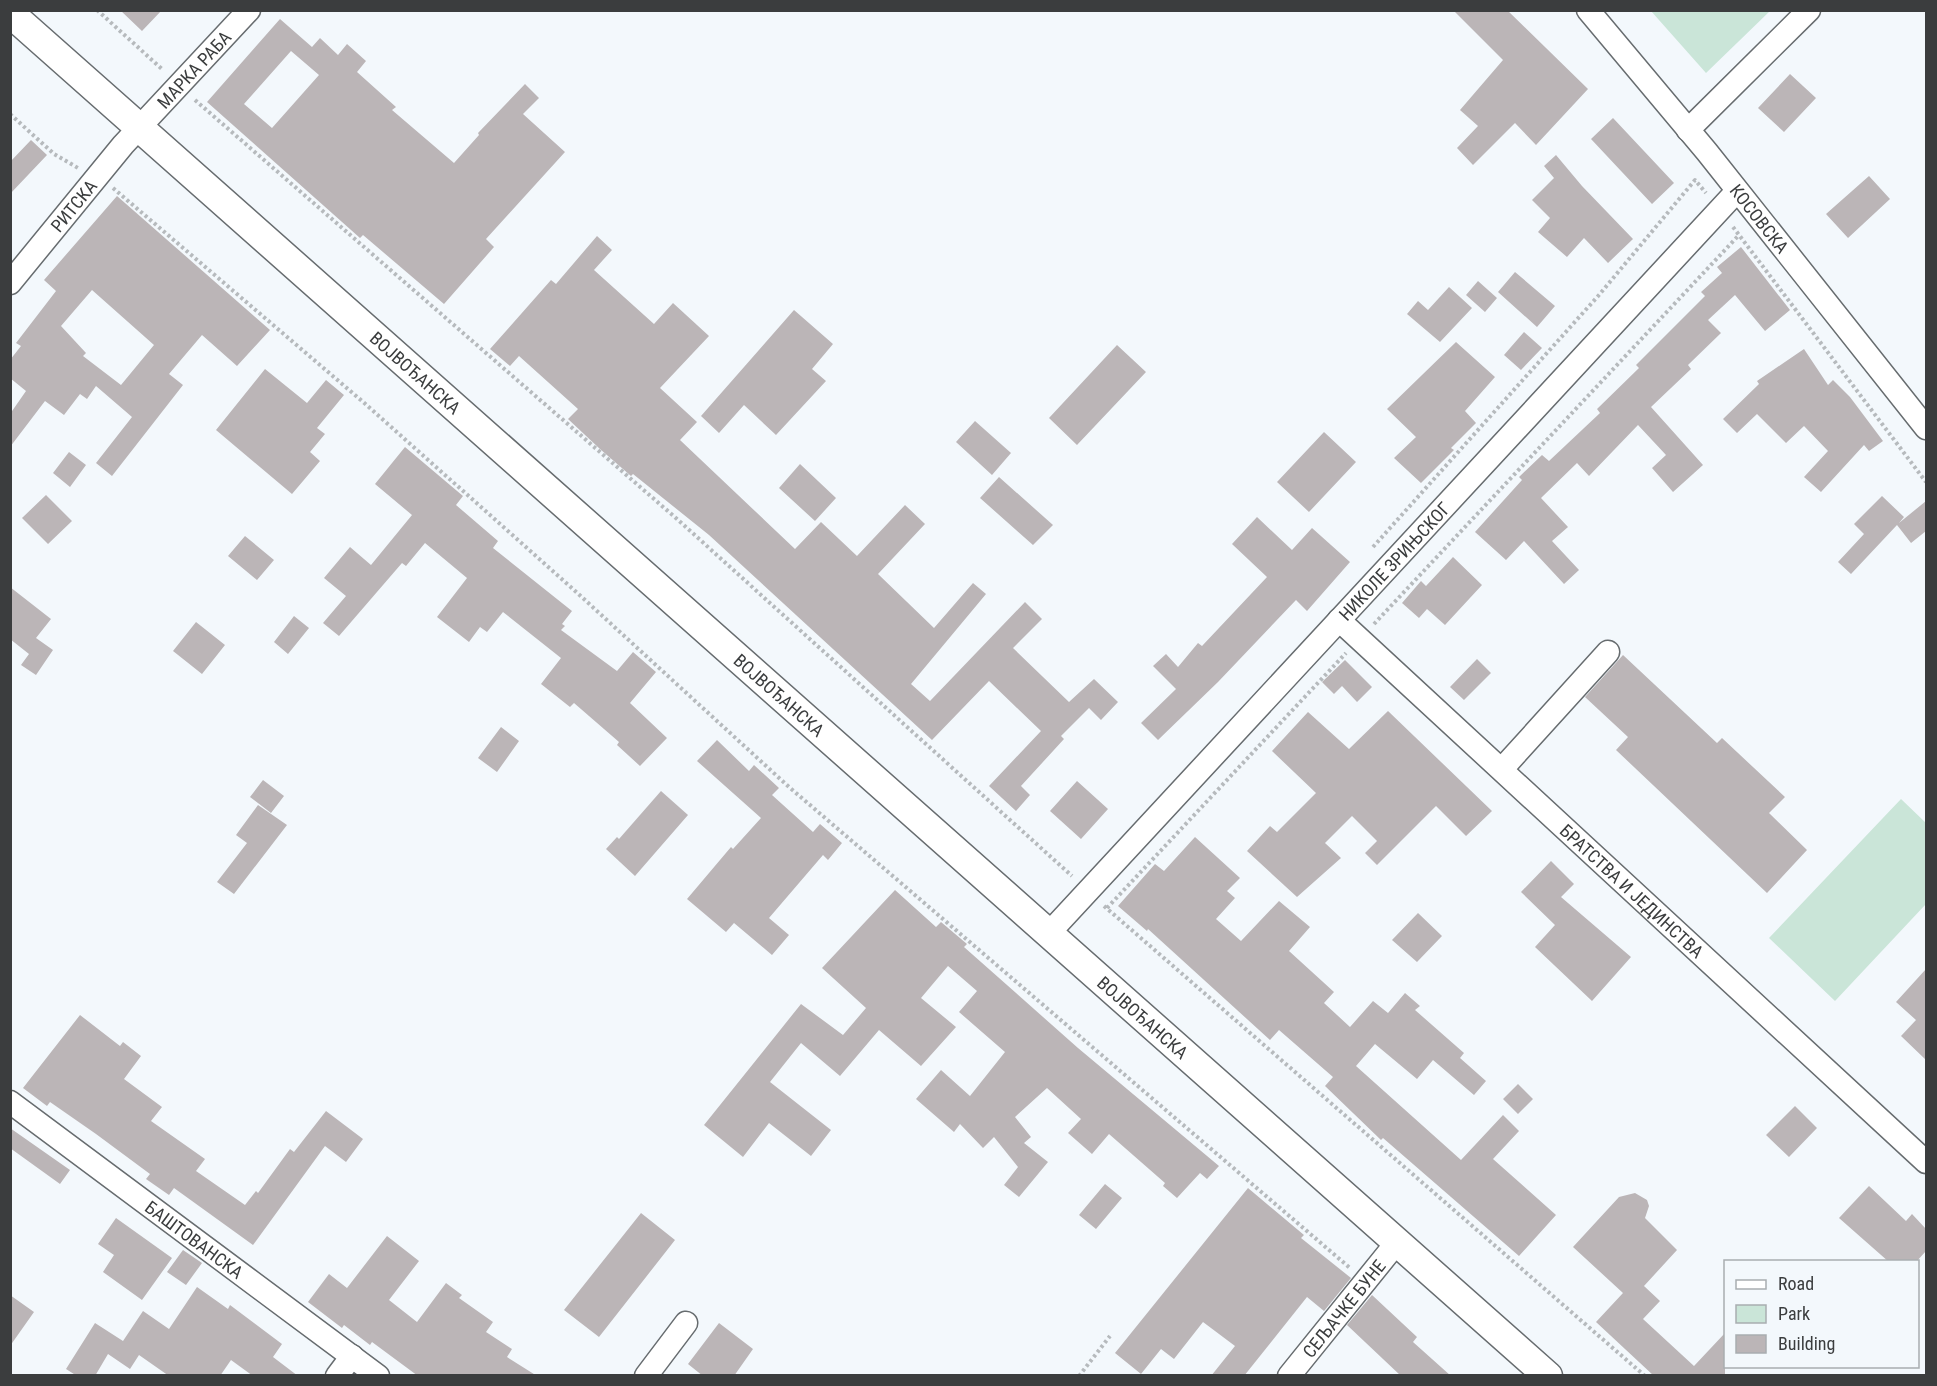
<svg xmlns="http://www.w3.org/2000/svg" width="1937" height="1386" font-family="'Roboto Condensed',sans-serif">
	<rect width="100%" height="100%" fill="#f3f8fc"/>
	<path fill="#cae5d8" d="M 1651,11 L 1770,11 L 1706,73 Z
		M 1901,799 L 1926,823 L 1926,904 L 1835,1001 L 1769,938 Z"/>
	<path fill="#bbb5b7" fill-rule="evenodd" d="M 120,10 L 162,10 L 142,31 Z
		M 1453,10 L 1507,10 L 1588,89 L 1536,145 L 1515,123 L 1473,165 L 1457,148 L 1478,126 L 1460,110 L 1503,60 Z
		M 280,19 L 312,47 L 320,38 L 338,55 L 347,44 L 366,61 L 357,72 L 396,107 L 392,110 L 454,163 L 479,135 L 478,133 L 525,84 L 539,98 L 523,114 L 565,152 L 486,239 L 494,247 L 444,304 L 363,235 L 360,238 L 207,102 ZM 291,51 L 319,75 L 272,128 L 244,104 Z
		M 1790,74 L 1816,98 L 1784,132 L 1758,108 Z
		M 1613,118 L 1674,183 L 1652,204 L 1591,139 Z
		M 31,140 L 47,155 L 10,194 L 10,162 Z
		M 1556,155 L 1582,186 L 1633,239 L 1608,263 L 1584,238 L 1567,257 L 1538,232 L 1550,218 L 1532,200 L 1554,178 L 1544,166 Z
		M 1869,176 L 1890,199 L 1848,238 L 1826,214 Z
		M 117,196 L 270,330 L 237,366 L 202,335 L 169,374 L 183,385 L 112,476 L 96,463 L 132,417 L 96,386 L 87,399 L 80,394 L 64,415 L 45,401 L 10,447 L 10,414 L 26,391 L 10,378 L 10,360 L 21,346 L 16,343 L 56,291 L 44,280 ZM 92,290 L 154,345 L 121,385 L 83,356 L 86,353 L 61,326 Z
		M 597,236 L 612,250 L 594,270 L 654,324 L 673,303 L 709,336 L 660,388 L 697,422 L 680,440 L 795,549 L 821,522 L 857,556 L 905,505 L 925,524 L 878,574 L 934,628 L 973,583 L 986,594 L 911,684 L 930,701 L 1025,602 L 1042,619 L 1013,648 L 1069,702 L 1094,679 L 1118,702 L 1101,720 L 1089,708 L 1061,736 L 1064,739 L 1021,786 L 1030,795 L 1016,811 L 989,786 L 1041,731 L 989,681 L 932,740 L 709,535 L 633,474 L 631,476 L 600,449 L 568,419 L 578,409 L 519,356 L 510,366 L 490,349 L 551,280 L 556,284 Z
		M 1741,247 L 1790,310 L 1765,331 L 1735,295 L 1708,320 L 1721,333 L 1688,365 L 1691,369 L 1651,407 L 1703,465 L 1673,492 L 1652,468 L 1666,455 L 1638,425 L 1589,476 L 1577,463 L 1541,498 L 1568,527 L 1552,541 L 1579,570 L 1564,584 L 1524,541 L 1506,560 L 1475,532 L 1522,480 L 1519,477 L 1542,455 L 1549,461 L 1600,413 L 1597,409 L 1639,368 L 1636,365 L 1705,296 L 1701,292 L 1722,273 L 1717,267 Z
		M 1515,272 L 1555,306 L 1537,327 L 1498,292 Z
		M 1478,281 L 1497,298 L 1485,312 L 1466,295 Z
		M 1449,287 L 1472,308 L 1440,342 L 1407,314 L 1418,301 L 1428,310 Z
		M 794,310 L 833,344 L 812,369 L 826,381 L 776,435 L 744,405 L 719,433 L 701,416 Z
		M 1524,332 L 1542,348 L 1521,370 L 1504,355 Z
		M 1456,342 L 1495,377 L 1465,411 L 1476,423 L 1451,448 L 1454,450 L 1421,483 L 1394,458 L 1416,437 L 1387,409 Z
		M 1117,345 L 1146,372 L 1077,445 L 1049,418 Z
		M 1804,349 L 1828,385 L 1833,380 L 1850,397 L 1883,441 L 1869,451 L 1864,445 L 1821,492 L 1804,477 L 1828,451 L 1804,426 L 1786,443 L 1757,414 L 1737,433 L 1723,419 L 1759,384 L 1757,381 Z
		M 265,369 L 307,403 L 326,380 L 344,395 L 317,428 L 325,434 L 310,452 L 320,461 L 292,494 L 216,430 Z
		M 975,421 L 1011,453 L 992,475 L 956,442 Z
		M 1324,432 L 1356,462 L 1309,512 L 1277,482 Z
		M 405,447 L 463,496 L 456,505 L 498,541 L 493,548 L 572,611 L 562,624 L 565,626 L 561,630 L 617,671 L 633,652 L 656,672 L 630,703 L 667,738 L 640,766 L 617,745 L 619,742 L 574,703 L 570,707 L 541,684 L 561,658 L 503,612 L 487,632 L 480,627 L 469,642 L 437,617 L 467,578 L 425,543 L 406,566 L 402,563 L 339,636 L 323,623 L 346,596 L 324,578 L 350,547 L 371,565 L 412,515 L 375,484 Z
		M 69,452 L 86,465 L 70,487 L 53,473 Z
		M 800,464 L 836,498 L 815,521 L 779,488 Z
		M 999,477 L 1053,525 L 1033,545 L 980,498 Z
		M 46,495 L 72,521 L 48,544 L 22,518 Z
		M 1882,496 L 1904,517 L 1899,523 L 1926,501 L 1926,531 L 1911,543 L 1897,525 L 1851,574 L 1838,562 L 1864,534 L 1854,524 Z
		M 1257,517 L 1292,550 L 1312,528 L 1350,562 L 1307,611 L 1296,600 L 1218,682 L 1158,740 L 1141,723 L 1176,689 L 1153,666 L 1166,654 L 1178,667 L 1198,643 L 1202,646 L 1267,577 L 1232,544 Z
		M 245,536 L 274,560 L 257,580 L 228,556 Z
		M 1453,557 L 1482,585 L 1445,625 L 1427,609 L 1419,618 L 1402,603 L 1421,581 L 1426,586 Z
		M 10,587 L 51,619 L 36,638 L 53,650 L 36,675 L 21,665 L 29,654 L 10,639 Z
		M 294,616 L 309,628 L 288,654 L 274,642 Z
		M 196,622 L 225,645 L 202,674 L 173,651 Z
		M 1623,655 L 1717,743 L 1722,738 L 1785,797 L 1769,813 L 1807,850 L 1767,893 L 1616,750 L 1628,737 L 1585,697 Z
		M 1477,659 L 1491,673 L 1464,700 L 1450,687 Z
		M 1345,660 L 1372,687 L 1357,702 L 1342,686 L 1334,694 L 1322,682 Z
		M 1388,711 L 1492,811 L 1466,836 L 1436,806 L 1377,865 L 1365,853 L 1377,841 L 1352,816 L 1325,843 L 1341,858 L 1297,897 L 1247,851 L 1270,826 L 1277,832 L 1316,793 L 1272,751 L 1308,712 L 1349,749 Z
		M 501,727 L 519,741 L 497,772 L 478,758 Z
		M 717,740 L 749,771 L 754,765 L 779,788 L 772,795 L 813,832 L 820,824 L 842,843 L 828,860 L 823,855 L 769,918 L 789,935 L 772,955 L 734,923 L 726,932 L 687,899 L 731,847 L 733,849 L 761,818 L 697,761 Z
		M 263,780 L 284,796 L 271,813 L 250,797 Z
		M 1077,781 L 1108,809 L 1081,839 L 1050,811 Z
		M 661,791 L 688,815 L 635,876 L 606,849 L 617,837 L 619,839 Z
		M 258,805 L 287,825 L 234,894 L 217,882 L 247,843 L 236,835 Z
		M 1195,837 L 1240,878 L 1227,891 L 1235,898 L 1216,919 L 1241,941 L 1279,901 L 1310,927 L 1289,951 L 1334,992 L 1324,1003 L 1350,1027 L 1373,1001 L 1388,1013 L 1405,993 L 1420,1006 L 1415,1010 L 1464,1053 L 1460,1058 L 1486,1081 L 1474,1095 L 1433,1060 L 1417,1079 L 1375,1044 L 1356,1066 L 1461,1160 L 1503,1115 L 1519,1131 L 1493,1159 L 1556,1215 L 1519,1256 L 1383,1138 L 1381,1140 L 1325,1086 L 1333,1077 L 1279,1030 L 1270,1040 L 1148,929 L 1147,931 L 1118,906 L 1155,864 L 1164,871 Z
		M 1551,861 L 1574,884 L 1561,897 L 1631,957 L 1592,1001 L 1535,947 L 1555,925 L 1521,892 Z
		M 895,890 L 936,927 L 941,922 L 967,944 L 964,947 L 1078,1048 L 1219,1166 L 1207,1179 L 1200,1173 L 1177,1198 L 1163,1186 L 1165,1183 L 1109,1134 L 1092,1154 L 1068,1133 L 1081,1119 L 1047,1088 L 1015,1117 L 1031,1137 L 1024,1143 L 1048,1162 L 1019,1197 L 1004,1185 L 1018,1167 L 994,1137 L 983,1148 L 960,1124 L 954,1132 L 916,1099 L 941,1070 L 970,1096 L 1005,1052 L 959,1012 L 977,991 L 948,966 L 921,998 L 956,1027 L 921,1066 L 879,1030 L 840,1076 L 801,1043 L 770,1082 L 831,1130 L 811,1156 L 769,1123 L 743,1157 L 704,1125 L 801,1004 L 843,1035 L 866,1008 L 822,968 Z
		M 1418,913 L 1442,936 L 1417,962 L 1392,940 Z
		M 1926,969 L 1926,1060 L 1901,1036 L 1916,1020 L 1896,1002 Z
		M 80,1015 L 120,1046 L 123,1042 L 141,1056 L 124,1079 L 162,1107 L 151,1121 L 205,1159 L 196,1171 L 245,1205 L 256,1191 L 258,1193 L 290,1149 L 294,1152 L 326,1111 L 363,1139 L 346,1162 L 325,1146 L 253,1245 L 174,1188 L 169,1195 L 146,1179 L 150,1174 L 96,1134 L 50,1102 L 47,1106 L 23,1088 Z
		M 1518,1084 L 1533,1099 L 1518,1114 L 1503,1099 Z
		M 1795,1106 L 1817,1128 L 1789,1157 L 1766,1135 Z
		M 10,1128 L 70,1170 L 60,1184 L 10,1148 Z
		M 1105,1184 L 1122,1198 L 1096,1229 L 1079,1215 Z
		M 1869,1186 L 1906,1221 L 1912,1214 L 1926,1229 L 1926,1251 L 1916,1262 L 1889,1262 L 1839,1218 Z
		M 1248,1188 L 1304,1235 L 1301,1238 L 1351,1278 L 1324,1311 L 1307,1297 L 1244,1376 L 1211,1376 L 1235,1346 L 1203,1322 L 1174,1359 L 1161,1349 L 1141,1374 L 1115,1353 Z
		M 1635,1193 L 1647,1200 L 1649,1206 L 1645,1218 L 1677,1250 L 1644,1286 L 1660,1301 L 1643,1319 L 1694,1366 L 1725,1333 L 1725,1376 L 1654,1376 L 1596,1322 L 1623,1293 L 1573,1247 L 1619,1197 Z
		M 641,1213 L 675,1240 L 599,1337 L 564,1310 Z
		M 116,1218 L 172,1258 L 142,1300 L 103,1272 L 114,1255 L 98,1244 Z
		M 387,1236 L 419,1261 L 389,1300 L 417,1322 L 446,1283 L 462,1295 L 459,1298 L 493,1322 L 486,1332 L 512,1349 L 507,1357 L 537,1376 L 418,1376 L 372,1342 L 370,1345 L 344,1325 L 342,1328 L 308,1302 L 329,1274 L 347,1288 Z
		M 183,1250 L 202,1263 L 186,1285 L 167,1272 Z
		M 197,1287 L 228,1309 L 230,1305 L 282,1344 L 273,1357 L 298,1376 L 253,1376 L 231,1360 L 220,1376 L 169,1376 L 139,1355 L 130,1369 L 108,1354 L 95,1376 L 77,1376 L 66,1369 L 95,1323 L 123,1341 L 143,1311 L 169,1329 Z
		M 10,1295 L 34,1312 L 10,1346 Z
		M 1372,1295 L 1417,1337 L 1413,1342 L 1451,1376 L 1401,1376 L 1347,1325 Z
		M 719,1323 L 753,1349 L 734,1376 L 703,1376 L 688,1364 Z"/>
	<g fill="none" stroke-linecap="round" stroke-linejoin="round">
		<g stroke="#676c6f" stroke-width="25">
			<g id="minor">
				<path id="s1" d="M 1588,10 L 1707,152 L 1926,428"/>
				<path d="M 1688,130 L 1809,10"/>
				<path id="s2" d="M 10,283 L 123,145 L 249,10"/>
				<path id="s3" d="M 1339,620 L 1926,1162"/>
				<path d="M 1502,769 L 1608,652"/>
				<path id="s4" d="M 1050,932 L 1737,191"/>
				<path id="s5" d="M 10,1102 L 378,1376"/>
				<path d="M 337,1376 L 352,1356"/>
				<path d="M 646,1376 L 686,1323"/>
				<path id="s6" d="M 1289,1376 L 1398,1241"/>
			</g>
		</g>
		<g stroke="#676c6f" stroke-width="31">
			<g id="major">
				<path id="s7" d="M 10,13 L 1548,1376"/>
			</g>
		</g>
		<path stroke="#b6babd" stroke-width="4" stroke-dasharray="3 3" stroke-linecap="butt" d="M 97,10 L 163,70
			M 195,100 L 677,519 L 1072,876
			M 10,114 L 54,154 L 78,168
			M 113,188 L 362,401 L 573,589 L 789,787 L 1350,1268
			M 1733,227 L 1926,482
			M 1373,547 L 1599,295 L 1695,180 L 1706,193
			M 1374,624 L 1739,235
			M 1104,906 L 1645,1376
			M 1107,908 L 1346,653
			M 1079,1376 L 1110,1336"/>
		<use href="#minor" stroke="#fff" stroke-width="22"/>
		<use href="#major" stroke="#fff" stroke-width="28"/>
	</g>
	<g text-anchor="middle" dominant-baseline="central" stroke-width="5" stroke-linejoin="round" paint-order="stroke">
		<g font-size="18" fill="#3b3d3e" stroke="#f3f8fc">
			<text stroke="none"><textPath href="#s2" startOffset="282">МАРКА РАБА</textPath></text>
			<text stroke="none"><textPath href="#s2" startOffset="100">РИТСКА</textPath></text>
			<text stroke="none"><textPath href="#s1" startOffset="270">КОСОВСКА</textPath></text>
			<text stroke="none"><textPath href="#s7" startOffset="542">ВОЈВОЂАНСКА</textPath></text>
			<text stroke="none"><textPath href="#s4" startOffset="506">НИКОЛЕ ЗРИЊСКОГ</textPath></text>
			<text stroke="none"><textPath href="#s7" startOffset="1028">ВОЈВОЂАНСКА</textPath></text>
			<text stroke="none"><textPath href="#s3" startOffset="399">БРАТСТВА И ЈЕДИНСТВА</textPath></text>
			<text stroke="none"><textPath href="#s7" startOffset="1514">ВОЈВОЂАНСКА</textPath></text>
			<text stroke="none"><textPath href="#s5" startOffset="230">БАШТОВАНСКА</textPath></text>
			<text stroke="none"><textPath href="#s6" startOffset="87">СЕЉАЧКЕ БУНЕ</textPath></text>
		</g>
	</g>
	<rect width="1937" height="1386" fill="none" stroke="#3b3d3e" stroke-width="24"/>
	<rect x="1724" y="1260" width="195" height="108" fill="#f3f8fc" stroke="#a9adb0" stroke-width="1.5"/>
	<rect x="1736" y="1280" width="30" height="9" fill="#ffffff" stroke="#a9adb0" stroke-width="1.5"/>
	<text x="1778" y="1290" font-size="18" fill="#3b3d3e">Road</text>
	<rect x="1736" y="1305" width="30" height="18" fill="#cae5d8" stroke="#a9adb0" stroke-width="1.5"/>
	<text x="1778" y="1320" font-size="18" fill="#3b3d3e">Park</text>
	<rect x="1736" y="1335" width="30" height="18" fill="#bbb5b7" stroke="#a9adb0" stroke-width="1.5"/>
	<text x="1778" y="1350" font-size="18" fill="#3b3d3e">Building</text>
</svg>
